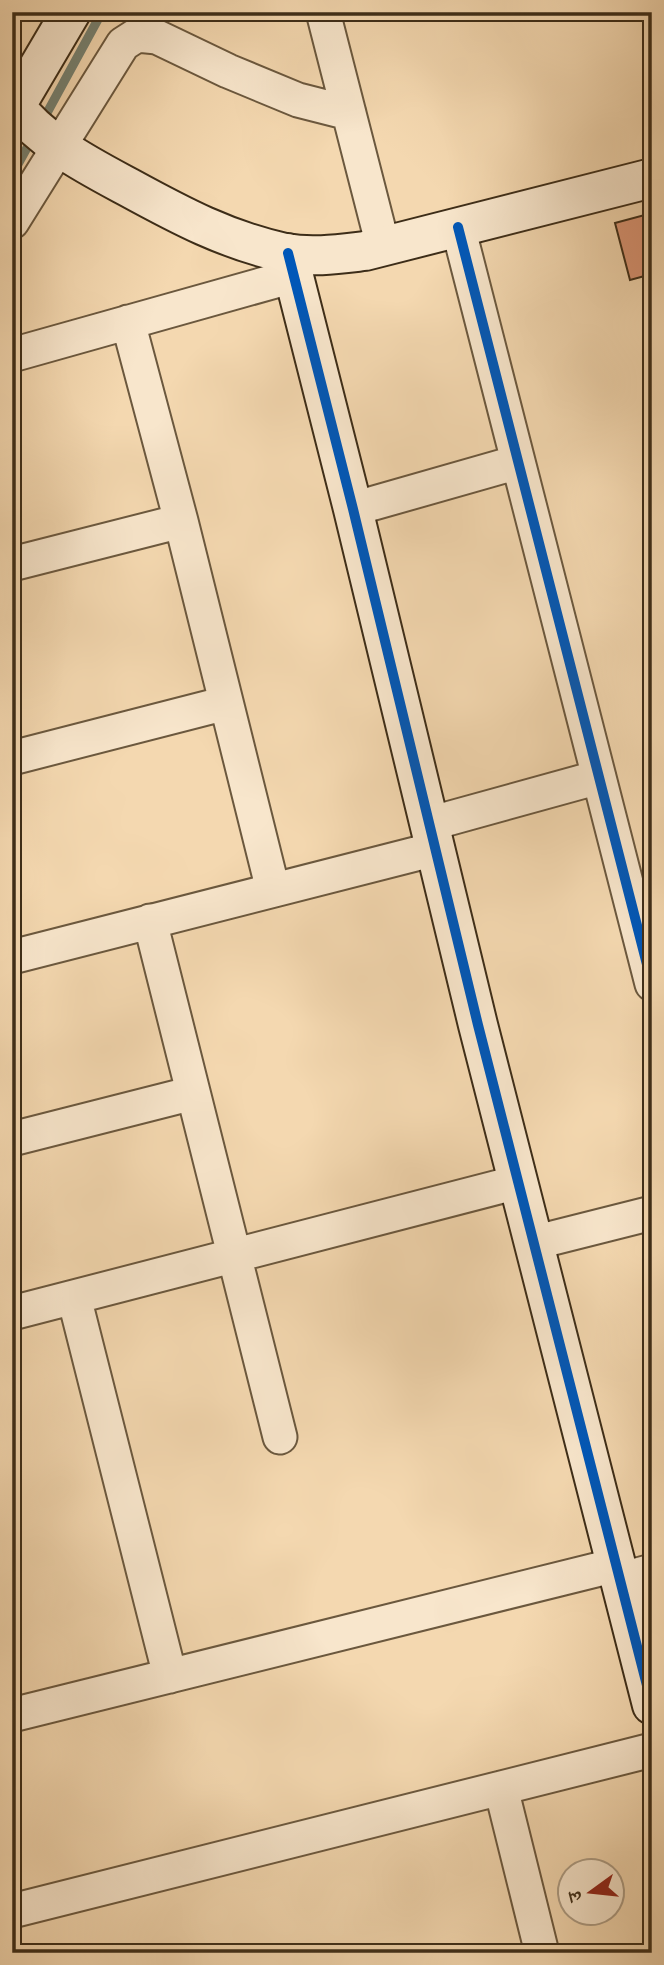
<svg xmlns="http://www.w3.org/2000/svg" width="664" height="1965" font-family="'IM FELL Double Pica','Noto Serif Devanagari',serif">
	<rect width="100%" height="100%" fill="#f4d8b0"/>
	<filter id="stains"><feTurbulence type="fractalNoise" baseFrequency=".00286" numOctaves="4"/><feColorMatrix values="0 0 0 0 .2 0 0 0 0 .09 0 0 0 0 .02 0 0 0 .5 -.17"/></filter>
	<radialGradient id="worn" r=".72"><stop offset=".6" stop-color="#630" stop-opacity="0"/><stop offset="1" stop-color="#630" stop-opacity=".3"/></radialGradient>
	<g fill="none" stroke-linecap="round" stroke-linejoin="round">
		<path stroke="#768171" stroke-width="9" d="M 42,122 L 102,12
			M 12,175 L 33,137"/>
	</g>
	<path fill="#db9575" stroke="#3d2d18" stroke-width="2" d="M 652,213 L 652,274 L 630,280 L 615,223 Z"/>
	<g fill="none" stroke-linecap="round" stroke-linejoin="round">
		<g stroke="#6b583e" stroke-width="37">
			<path id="street" d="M 323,12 L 383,246
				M 12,222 L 123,44 L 137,35 L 157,37 L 228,71 L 298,100 L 349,113
				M 458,227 L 652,984
				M 128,322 L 181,521 L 273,890
				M 12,355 L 293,276
				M 353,509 L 518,462
				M 12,564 L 181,521
				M 12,758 L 226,703
				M 429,824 L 599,777
				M 150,921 L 280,1437
				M 12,957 L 435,849
				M 12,1139 L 193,1093
				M 533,1243 L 652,1213
				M 74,1297 L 170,1676
				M 12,1313 L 518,1182
				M 619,1580 L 652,1571
				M 12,1715 L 616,1565
				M 501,1788 L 542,1953
				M 12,1911 L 652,1750"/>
		</g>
		<g stroke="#3d2d18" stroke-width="42">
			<path id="secondary" d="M 12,102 C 40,141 87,165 128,187 C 181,216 226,240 285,253 C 312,258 339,254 365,251 L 652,178
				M 15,107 L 71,12
				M 288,253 L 353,509 L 478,1025 L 652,1705"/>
		</g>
		<use href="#street" stroke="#f8e6cc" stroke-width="33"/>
		<use href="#secondary" stroke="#f8e6cc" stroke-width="38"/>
		<g stroke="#f8e6cc" stroke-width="15">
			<path id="cycleway" d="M 458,227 L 652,984
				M 288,253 L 353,509 L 478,1025 L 652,1705"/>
		</g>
		<use href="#cycleway" stroke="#0057b8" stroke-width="10"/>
	</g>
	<rect width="664" height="1965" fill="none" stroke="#f4d8b0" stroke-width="42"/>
	<rect x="14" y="14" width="636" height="1937" fill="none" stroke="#3d2d18" stroke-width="3.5"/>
	<rect x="21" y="21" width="622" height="1923" fill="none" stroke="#3d2d18" stroke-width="2"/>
	<g transform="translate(591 1892) rotate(255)"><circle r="33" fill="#f8e6cc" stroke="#ad9c84" stroke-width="2"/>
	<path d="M0-5L12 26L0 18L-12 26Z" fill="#8f2418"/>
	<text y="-10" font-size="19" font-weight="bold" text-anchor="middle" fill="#3d2d18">उ</text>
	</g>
	<rect width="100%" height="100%" filter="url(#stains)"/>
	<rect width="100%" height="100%" fill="url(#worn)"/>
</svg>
